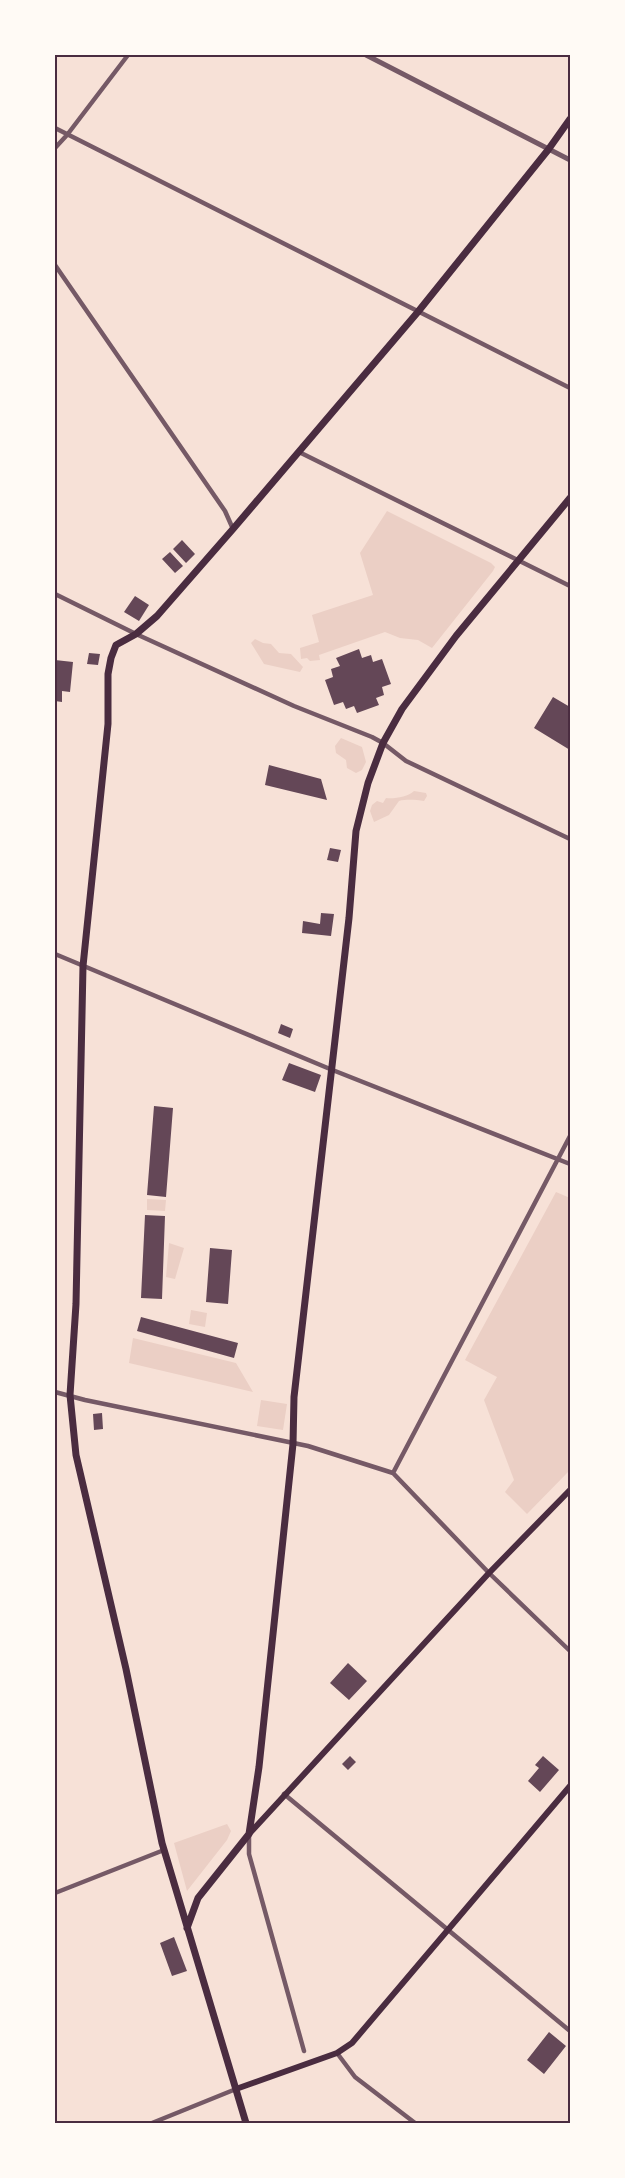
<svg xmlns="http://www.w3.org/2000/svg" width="625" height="2178" font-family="Barlow,sans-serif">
	<rect width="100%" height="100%" fill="#f7e1d7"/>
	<path fill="#ebcfc5" d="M 387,511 L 491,563 L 495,567 L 493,571 L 432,648 L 418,640 L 400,638 L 385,632 L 319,655 L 320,660 L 310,661 L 307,658 L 301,659 L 300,648 L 319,642 L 312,615 L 373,595 L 360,553 Z
		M 255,639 L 263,643 L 271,644 L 279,653 L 291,654 L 303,667 L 300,672 L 264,664 L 251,643 Z
		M 341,738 L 362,747 L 366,762 L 362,770 L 356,773 L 347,768 L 346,760 L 336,753 L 335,746 Z
		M 414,791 L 426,793 L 427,796 L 424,801 C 416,800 407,799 399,801 L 389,815 L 374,822 L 370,811 L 372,805 L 377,801 L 383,803 L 386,798 C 394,799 408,797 414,791 Z
		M 556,1192 L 570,1198 L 570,1470 L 527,1514 L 505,1492 L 514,1480 L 484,1400 L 497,1377 L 465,1360 Z
		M 147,1199 L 166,1200 L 165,1211 L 147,1210 Z
		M 169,1243 L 184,1248 L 175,1279 L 166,1277 Z
		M 191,1310 L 207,1313 L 205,1327 L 189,1324 Z
		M 133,1338 L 236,1363 L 253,1392 L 129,1363 Z
		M 261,1400 L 287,1404 L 283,1430 L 257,1426 Z
		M 227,1824 L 231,1831 L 227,1840 L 187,1891 L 174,1843 Z"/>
	<path fill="#644757" d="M 182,540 L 195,554 L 186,563 L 173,549 Z
		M 170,552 L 183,566 L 175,573 L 162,559 Z
		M 135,596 L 149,605 L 139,621 L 124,612 Z
		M 359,649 L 362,658 L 371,655 L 373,662 L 382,659 L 391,684 L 382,687 L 384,695 L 376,698 L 379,705 L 357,713 L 354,706 L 346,709 L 343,702 L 334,705 L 325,680 L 333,677 L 331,669 L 340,666 L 336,658 Z
		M 89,653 L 100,654 L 98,665 L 87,664 Z
		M 55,660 L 73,662 L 70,692 L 62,691 L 62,702 L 55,701 Z
		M 553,697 L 570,707 L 570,750 L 534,728 Z
		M 269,765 L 321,779 L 327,800 L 265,785 Z
		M 330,848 L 341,850 L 338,862 L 327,860 Z
		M 321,913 L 334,914 L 331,936 L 302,933 L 303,921 L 320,924 Z
		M 281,1024 L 293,1029 L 290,1038 L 278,1033 Z
		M 289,1063 L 321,1075 L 315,1092 L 282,1080 Z
		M 154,1106 L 173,1108 L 166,1197 L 147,1195 Z
		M 145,1215 L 165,1216 L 162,1299 L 141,1298 Z
		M 210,1248 L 232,1250 L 228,1304 L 206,1302 Z
		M 141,1317 L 238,1343 L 234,1358 L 137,1331 Z
		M 102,1413 L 103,1429 L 94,1430 L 93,1414 Z
		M 348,1663 L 367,1681 L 349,1700 L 330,1683 Z
		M 350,1756 L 356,1762 L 348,1770 L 342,1764 Z
		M 543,1756 L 559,1770 L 540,1792 L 528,1781 L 539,1768 L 535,1765 Z
		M 174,1937 L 187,1971 L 172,1976 L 160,1943 Z
		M 549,2032 L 566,2046 L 544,2074 L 527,2060 Z"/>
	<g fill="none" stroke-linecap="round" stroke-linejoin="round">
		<path stroke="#755966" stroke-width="4.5" d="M 55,128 L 570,388
			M 55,148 L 67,135 L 128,55
			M 55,265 L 225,511 L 233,529
			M 299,452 L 570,586
			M 55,594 L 136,634 L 294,706 L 372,737 L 383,743 L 406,761 L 570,839
			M 55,954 L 330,1069 L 570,1164
			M 55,1392 L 85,1400 L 308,1446 L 393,1473 L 489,1573 L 570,1651
			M 393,1473 L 570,1136
			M 284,1794 L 570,2031
			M 249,1835 L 249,1854 L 304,2051
			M 55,1893 L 164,1850
			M 337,2053 L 355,2077 L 415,2123
			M 152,2123 L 236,2089"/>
		<path stroke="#755966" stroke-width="5" d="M 366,55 L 570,160"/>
		<path stroke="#4a2c40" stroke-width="6" d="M 249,1834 L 489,1573 L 570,1490
			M 236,2089 L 337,2053 L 352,2043 L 570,1786"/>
		<path stroke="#4a2c40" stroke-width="7" d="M 187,1928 L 198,1898 L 249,1834 L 259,1767 L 293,1444 L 294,1397 L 349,918 L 356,831 L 368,783 L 383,743 L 402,709 L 456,636 L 570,498
			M 246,2123 L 162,1843 L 126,1669 L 76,1455 L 70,1395 L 76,1304 L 83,966 L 108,724 L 108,674 L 111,658 L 116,645 L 136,634 L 157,616 L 233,529 L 417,313 L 548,150 L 570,119"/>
	</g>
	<rect width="625" height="2178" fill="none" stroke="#fffaf5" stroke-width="112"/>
	<rect x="56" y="56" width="513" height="2066" fill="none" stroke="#4a2c40" stroke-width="2"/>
</svg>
